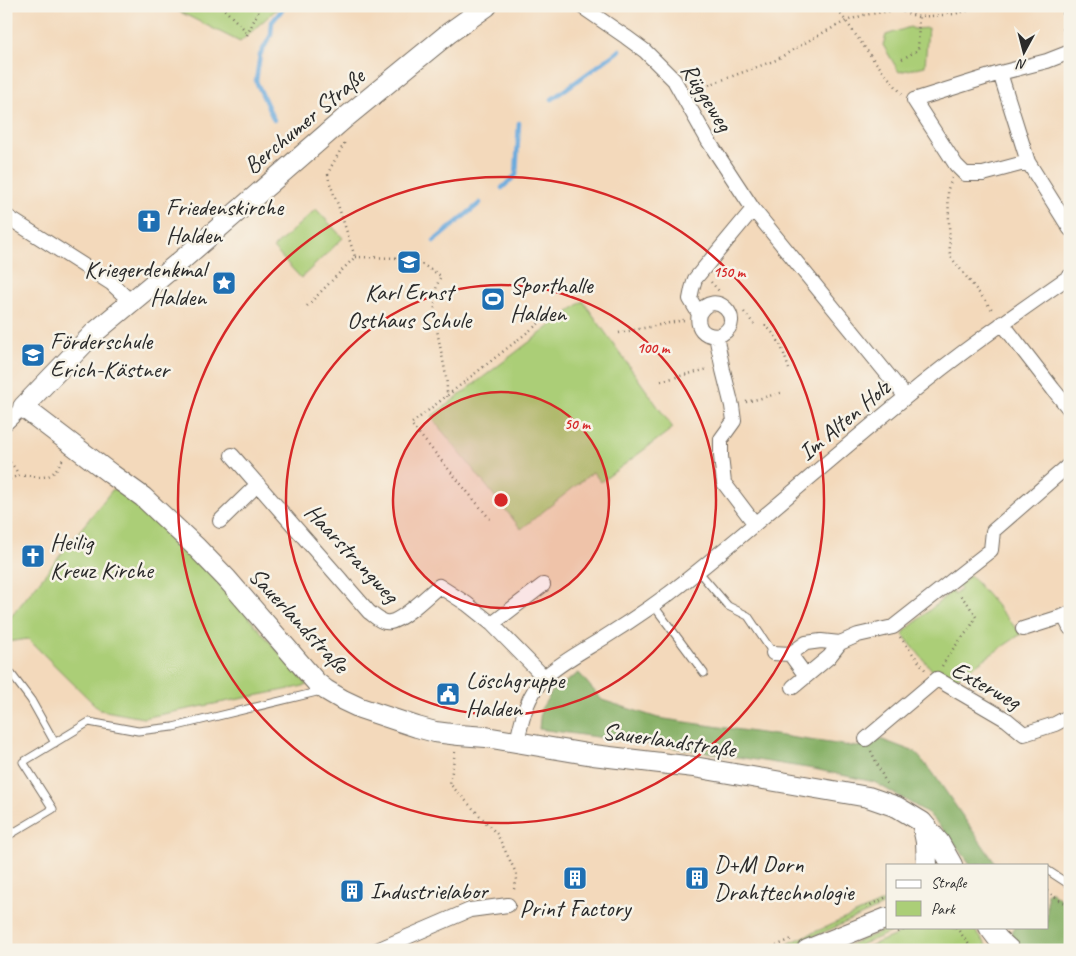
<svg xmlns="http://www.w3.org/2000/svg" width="1076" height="956" font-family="Caveat,sans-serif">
	<rect width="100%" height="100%" fill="#f7f3e8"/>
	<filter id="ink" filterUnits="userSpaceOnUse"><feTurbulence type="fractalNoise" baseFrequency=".02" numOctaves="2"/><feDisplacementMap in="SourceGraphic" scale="10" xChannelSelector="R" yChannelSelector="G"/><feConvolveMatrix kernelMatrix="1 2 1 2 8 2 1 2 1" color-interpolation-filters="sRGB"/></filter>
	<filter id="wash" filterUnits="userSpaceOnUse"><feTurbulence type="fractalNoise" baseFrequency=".0096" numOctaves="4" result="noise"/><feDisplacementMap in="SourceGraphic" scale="20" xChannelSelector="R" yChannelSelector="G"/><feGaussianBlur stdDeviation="1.12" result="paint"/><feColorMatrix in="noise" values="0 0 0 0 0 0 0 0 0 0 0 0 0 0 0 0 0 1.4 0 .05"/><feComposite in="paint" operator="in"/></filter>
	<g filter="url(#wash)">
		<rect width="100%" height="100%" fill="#f3d9bb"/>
		<path fill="#abce77" stroke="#6b7c51" d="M 168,6 L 280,6 L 240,42 Z
			M 910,27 L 914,29 L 928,28 L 925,66 L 899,72 L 883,45 L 886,35 Z
			M 316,209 L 343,238 L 301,278 L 273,248 Z
			M 583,301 L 673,428 L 601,482 L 593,472 L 521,529 L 431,417 Z
			M 113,489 L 123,493 L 191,551 L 307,685 L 295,688 L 143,718 L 100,710 L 28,639 L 6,642 L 6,623 Z
			M 970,575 L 1021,634 L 951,682 L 932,670 L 903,635 L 905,631 L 952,591 L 954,595 L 961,589 L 958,586 Z
			M 887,900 L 887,904 L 784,950 L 774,950 Z
			M 892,927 L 903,927 L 848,950 L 837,950 Z
			M 915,927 L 953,927 L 955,930 L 960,927 L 972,927 L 991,950 L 860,950 Z"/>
		<path fill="#88b168" stroke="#5a6e4a" d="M 579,673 L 602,700 L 658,718 L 857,747 L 880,739 L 915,752 L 933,773 L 995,863 L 991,865 L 971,865 L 953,841 L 928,813 L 874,782 L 814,769 L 712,753 L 539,729 L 541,709 L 553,690 Z
			M 1050,891 L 1070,906 L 1070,950 L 1024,950 L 1010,935 L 1015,927 L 1047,927 L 1047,893 Z"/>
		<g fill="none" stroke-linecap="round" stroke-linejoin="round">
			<path stroke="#6aaadd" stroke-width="4.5" d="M 552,99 L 620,50
				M 274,120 L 256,81 L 260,55 L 271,35 L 272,22 L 285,6
				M 502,188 L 516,175 L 519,123
				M 434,241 L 480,203"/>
		</g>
	</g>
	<g filter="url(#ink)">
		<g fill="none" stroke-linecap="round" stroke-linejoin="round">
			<g stroke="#71685d" stroke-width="9">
				<path id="lane" d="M 698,571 L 728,606 L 748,616 L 773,653
					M 654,606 L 704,673
					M 6,667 L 31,700 L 55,743
					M 6,837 L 53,809 L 23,762 L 89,722 L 138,731 L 173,727 L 321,691
					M 1047,870 L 1070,885"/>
			</g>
			<g stroke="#71685d" stroke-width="16">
				<path id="street" d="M 581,6 L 626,37 L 645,51 L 674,80 L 709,142 L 753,209 L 906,397
					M 1070,6 L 1070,27
					M 1000,73 L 1047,61 L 1070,52
					M 1028,162 L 983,174 L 965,174 L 956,165 L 914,100 L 1000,73 L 1028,162 L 1070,229
					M 6,216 L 111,283 L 131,302
					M 699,314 C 714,286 747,320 722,334 C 717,337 712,336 707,334 C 699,330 697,322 699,314 L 690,299 L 692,289 L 695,279 L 753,209
					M 1002,323 L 1053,389 L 1070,410
					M 716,336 L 723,370 L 732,406 L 734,421 L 721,439 L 721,456 L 724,483 L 755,524
					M 6,423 L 23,407
					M 232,455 L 369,612 C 375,616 382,624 390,622 C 403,620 428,595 439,586 L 467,604 L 492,624 L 545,678
					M 220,521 L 258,484
					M 1064,616 L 1070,628
					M 492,624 L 543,585
					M 1023,629 L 1064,616 L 1070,613
					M 773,653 L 790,654 L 806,643 L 821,641 L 840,643 L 858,635 L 893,627 L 991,550 L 993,531 L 1070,464
					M 790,654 L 806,676
					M 793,687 L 829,657 L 840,643
					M 866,739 L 937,679 L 1007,720 L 1024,734 L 1055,724 L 1070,716
					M 517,742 C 522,718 527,695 545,677 C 561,662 586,649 605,637 C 634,619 662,600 688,579 C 762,520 832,457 906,397 C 958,354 1014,315 1070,276
					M 377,950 L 470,910 L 508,905"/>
			</g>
			<g stroke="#71685d" stroke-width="22">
				<path id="secondary" d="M 487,6 L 449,33 L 345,118 L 183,259 L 94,333 L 23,407 L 111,474 L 143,497 L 195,546 L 227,579 L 316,682 L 326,690 L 343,700 L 360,708 L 417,727 L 435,732 L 459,735 L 486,737 L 593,755 L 694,767 L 868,797 L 897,807 L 922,822 L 939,842 L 952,865
					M 922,822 L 926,842 L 927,865
					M 989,927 L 998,939 L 1010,950
					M 807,950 L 887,918"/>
			</g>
			<path stroke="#71685d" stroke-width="2.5" stroke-dasharray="1 4" stroke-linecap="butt" d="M 221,6 L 243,28 L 247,35
				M 835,6 L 873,59 L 902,94
				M 247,35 L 261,6
				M 902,59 L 918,50 C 919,39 918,28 919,17
				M 695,90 L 776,60 L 815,37 L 846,21 L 864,15 L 897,10 L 919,17 L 954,14 L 987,6
				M 952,178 L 948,189 L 950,256 L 994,312
				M 355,257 L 401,258 L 404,256 L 407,255 L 441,276 C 426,302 442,348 446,377 C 447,383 447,390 447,397
				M 711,282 L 719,291
				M 307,306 L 355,257 L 338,205 L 329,181 L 328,174 L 331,167 L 344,144 L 345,140
				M 744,312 L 754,324
				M 765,325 C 781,340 782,349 789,369
				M 619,333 L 684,320
				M 661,381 L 708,369
				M 746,402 L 784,392
				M 6,459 C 12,464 16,468 18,475
				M 6,483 C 20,467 41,484 53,473 C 57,469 60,463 63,459
				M 490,519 L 411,424 L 557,309
				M 900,637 L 926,671
				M 942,666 L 953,649 L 970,628 L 976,617 L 968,604 L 958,593
				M 871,751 L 887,785
				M 455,752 L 450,784 L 497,834 L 516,873 L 517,880 L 513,892
				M 1047,891 L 1059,900 L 1070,905
				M 866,907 L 887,897
				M 956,927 L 973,950
				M 898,932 L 910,927
				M 767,950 L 794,938"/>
			<use href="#lane" stroke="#fff" stroke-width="7"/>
			<use href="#street" stroke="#fff" stroke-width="14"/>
			<use href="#secondary" stroke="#fff" stroke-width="20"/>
		</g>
	</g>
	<circle cx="501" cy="500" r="108" fill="#d62828" fill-opacity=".12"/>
	<g fill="none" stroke="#d62828" stroke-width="2.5">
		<circle cx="501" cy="500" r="108"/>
		<circle cx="501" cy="500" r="215"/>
		<circle cx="501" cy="500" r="323"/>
	</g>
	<defs>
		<g id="church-square" transform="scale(1.25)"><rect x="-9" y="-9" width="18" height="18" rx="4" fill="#1f6fb2" stroke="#f7f3e8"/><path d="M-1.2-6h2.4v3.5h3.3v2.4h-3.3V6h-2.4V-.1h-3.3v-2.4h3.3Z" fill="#fff"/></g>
		<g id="school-square" transform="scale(1.25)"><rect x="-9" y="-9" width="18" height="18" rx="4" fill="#1f6fb2" stroke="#f7f3e8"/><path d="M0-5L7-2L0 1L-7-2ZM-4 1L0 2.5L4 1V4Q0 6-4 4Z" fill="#fff"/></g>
		<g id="sight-square" transform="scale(1.25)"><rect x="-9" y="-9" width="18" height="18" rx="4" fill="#1f6fb2" stroke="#f7f3e8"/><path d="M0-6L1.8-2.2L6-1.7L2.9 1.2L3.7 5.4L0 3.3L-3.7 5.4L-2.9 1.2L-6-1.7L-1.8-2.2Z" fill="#fff"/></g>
		<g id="stadium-square" transform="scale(1.25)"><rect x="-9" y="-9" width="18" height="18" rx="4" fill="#1f6fb2" stroke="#f7f3e8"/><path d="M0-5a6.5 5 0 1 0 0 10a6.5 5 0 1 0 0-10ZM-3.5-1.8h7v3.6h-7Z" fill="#fff"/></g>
		<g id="civic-square" transform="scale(1.25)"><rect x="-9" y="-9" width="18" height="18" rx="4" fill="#1f6fb2" stroke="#f7f3e8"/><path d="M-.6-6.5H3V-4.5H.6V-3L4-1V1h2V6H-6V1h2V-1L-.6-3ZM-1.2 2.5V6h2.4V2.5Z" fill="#fff"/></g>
		<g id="building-square" transform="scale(1.25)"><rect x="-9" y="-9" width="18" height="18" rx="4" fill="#1f6fb2" stroke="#f7f3e8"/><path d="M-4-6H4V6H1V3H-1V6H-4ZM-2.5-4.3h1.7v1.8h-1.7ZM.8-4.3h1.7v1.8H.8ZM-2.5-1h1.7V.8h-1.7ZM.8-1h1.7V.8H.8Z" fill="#fff"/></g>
	</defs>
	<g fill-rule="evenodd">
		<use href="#church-square" x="149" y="221"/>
		<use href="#school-square" x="409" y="262"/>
		<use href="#sight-square" x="224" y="283"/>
		<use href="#stadium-square" x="493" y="299"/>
		<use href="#school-square" x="33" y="355"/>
		<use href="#church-square" x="33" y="556"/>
		<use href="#civic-square" x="448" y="694"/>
		<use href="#building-square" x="575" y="878"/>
		<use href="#building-square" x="697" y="878"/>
		<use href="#building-square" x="352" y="891"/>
	</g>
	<g text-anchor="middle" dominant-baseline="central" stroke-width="5" stroke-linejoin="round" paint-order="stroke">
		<g font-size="24" fill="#2b2b2b" stroke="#f7f3e8">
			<text transform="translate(707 97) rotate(58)">Rüggeweg</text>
			<text transform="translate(304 121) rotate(-40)">Berchumer Straße</text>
			<text transform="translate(844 420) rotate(-40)">Im Alten Holz</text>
			<text transform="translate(352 553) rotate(47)">Haarstrangweg</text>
			<text transform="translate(299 620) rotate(47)">Sauerlandstraße</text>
			<text transform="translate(986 685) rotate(29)">Exterweg</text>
			<text transform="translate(669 740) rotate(8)">Sauerlandstraße</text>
		</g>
		<g font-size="24" fill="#2b2b2b" stroke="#f7f3e8" text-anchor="start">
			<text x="166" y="207">Friedenskirche<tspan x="166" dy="28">Halden</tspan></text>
			<text x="206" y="269" text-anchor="end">Kriegerdenkmal<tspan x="206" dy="28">Halden</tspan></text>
			<text x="510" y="285">Sporthalle<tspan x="510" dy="28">Halden</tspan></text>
			<text x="409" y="292" text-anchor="middle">Karl Ernst<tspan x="409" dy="28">Osthaus Schule</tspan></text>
			<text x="50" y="341">Förderschule<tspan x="50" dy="28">Erich-Kästner</tspan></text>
			<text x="50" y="542">Heilig<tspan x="50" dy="28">Kreuz Kirche</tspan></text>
			<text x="466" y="680">Löschgruppe<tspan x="466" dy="28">Halden</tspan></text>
			<text x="714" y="864">D+M Dorn<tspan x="714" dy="28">Drahttechnologie</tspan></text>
			<text x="370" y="891">Industrielabor</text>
			<text x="575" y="908" text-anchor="middle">Print Factory</text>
		</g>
	</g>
	<circle cx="501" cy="500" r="8" fill="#d62828" stroke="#f7f3e8" stroke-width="2.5"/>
	<g font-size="15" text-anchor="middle" font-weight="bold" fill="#d62828" stroke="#f7f3e8" stroke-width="5" stroke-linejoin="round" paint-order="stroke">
		<text x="729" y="277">150 m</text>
		<text x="653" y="353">100 m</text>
		<text x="577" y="429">50 m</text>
	</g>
	<rect width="1076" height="956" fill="none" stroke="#f7f3e8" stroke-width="25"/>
	<rect x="886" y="864" width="162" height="65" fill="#f7f3e8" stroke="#a5a39c"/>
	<rect x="896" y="880" width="25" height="8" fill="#ffffff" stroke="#a5a39c"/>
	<text x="931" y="888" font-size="15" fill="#2b2b2b">Straße</text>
	<rect x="896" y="901" width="25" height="15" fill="#abce77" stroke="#a5a39c"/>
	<text x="931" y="914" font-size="15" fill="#2b2b2b">Park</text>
	<g transform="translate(1024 52) rotate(187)" stroke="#f7f3e8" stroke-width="4" paint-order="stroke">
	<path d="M0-4L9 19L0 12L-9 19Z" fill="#2b2b2b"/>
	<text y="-8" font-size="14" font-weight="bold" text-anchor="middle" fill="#2b2b2b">N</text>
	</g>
</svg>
